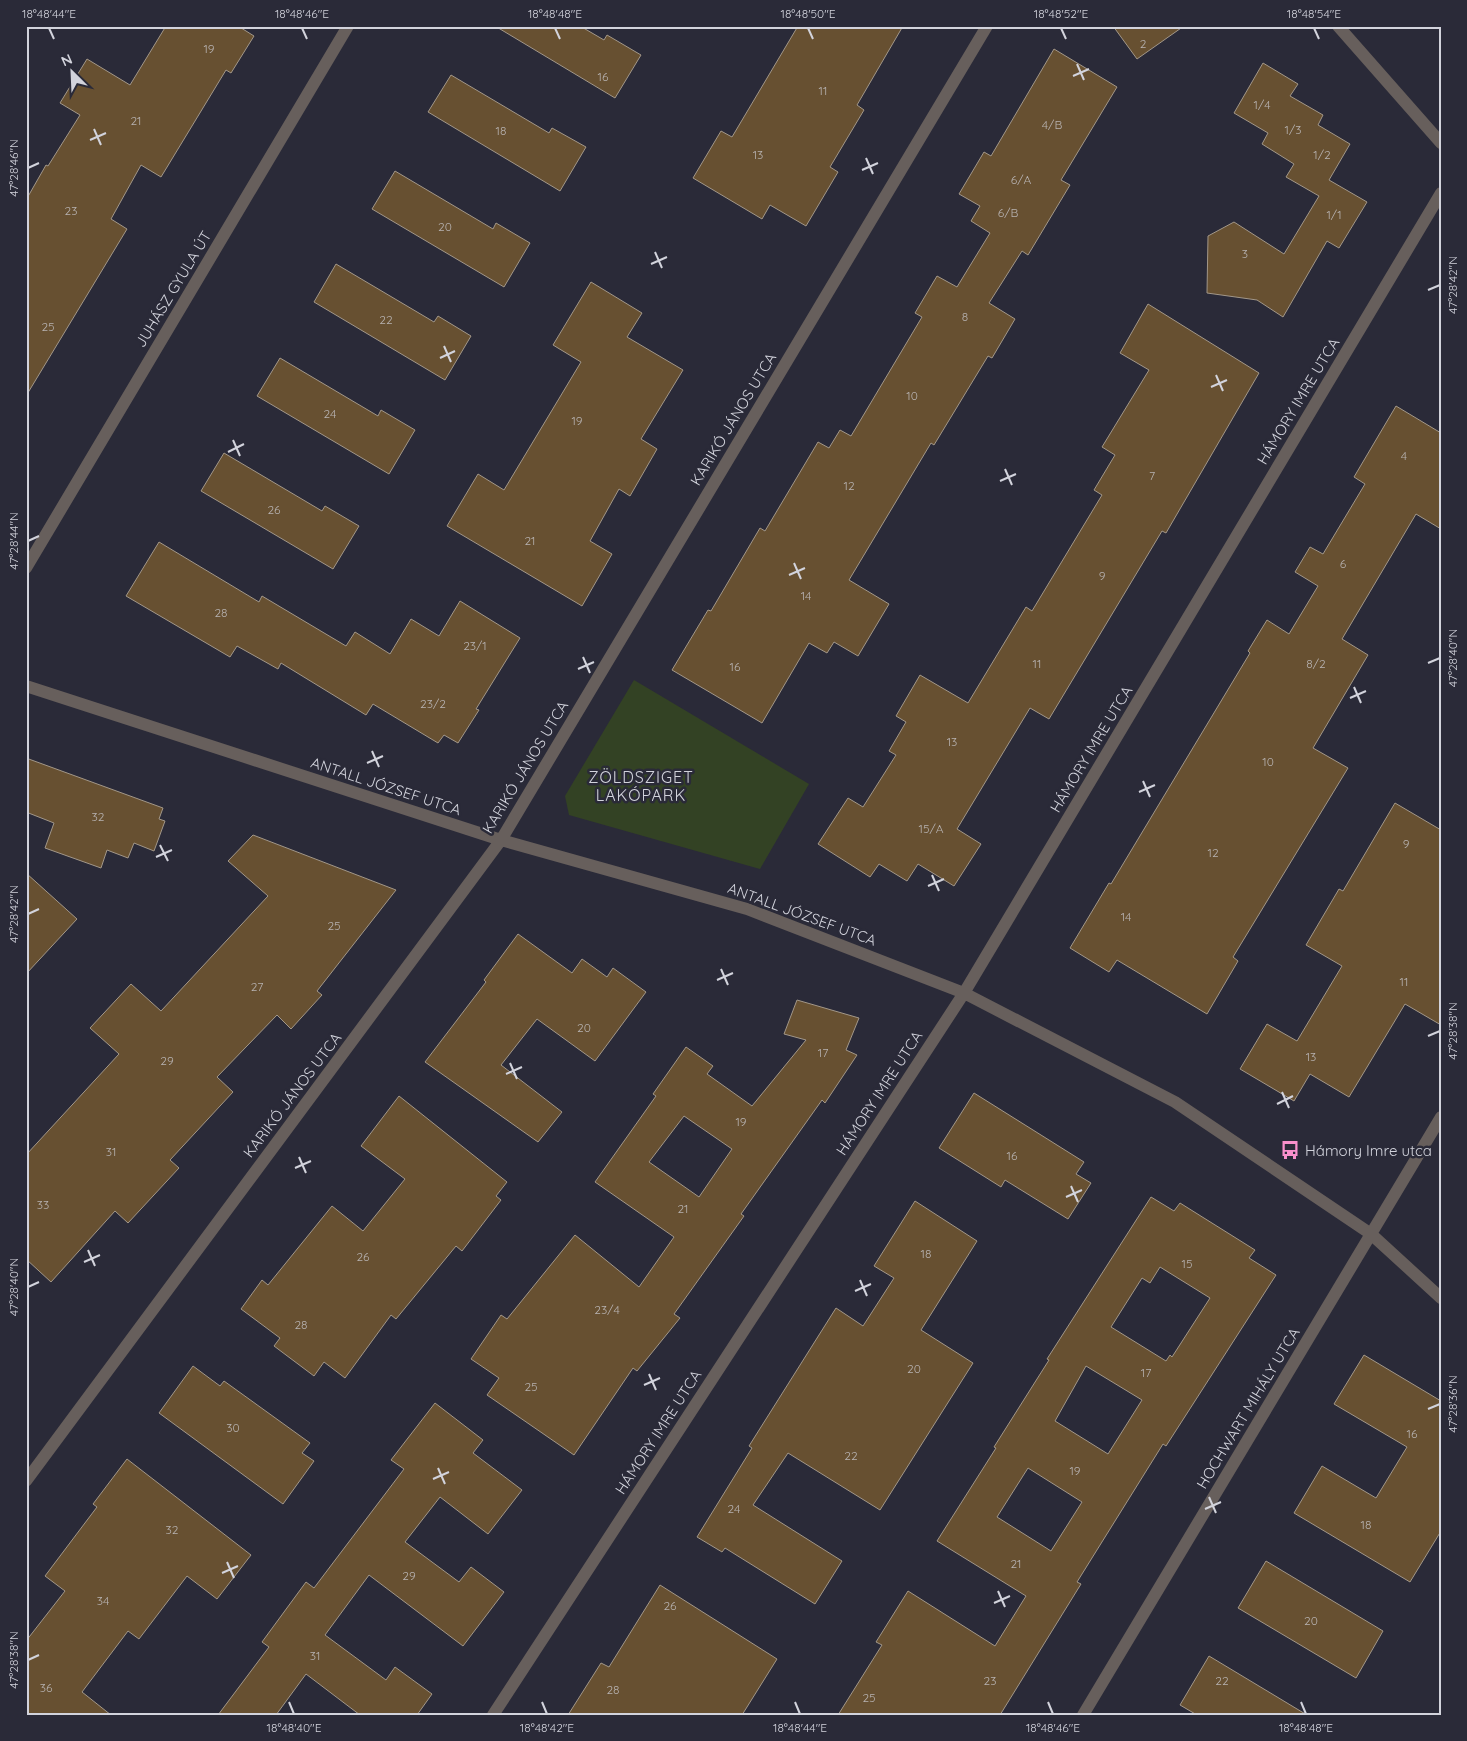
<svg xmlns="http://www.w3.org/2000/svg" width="1467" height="1741" font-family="Quicksand,sans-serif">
	<rect width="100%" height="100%" fill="#2a2a38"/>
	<path fill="#334224" d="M 634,680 L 809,784 L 760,869 L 569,815 L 565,796 Z"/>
	<path fill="#675031" stroke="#a29789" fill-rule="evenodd" d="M 166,26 L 238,26 L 254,36 L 231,73 L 226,70 L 161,177 L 141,165 L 111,219 L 127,229 L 26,396 L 26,200 L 46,165 L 48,166 L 80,115 L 60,103 L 87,59 L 130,85 Z
		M 495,26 L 580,26 L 604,40 L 607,35 L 641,55 L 615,98 Z
		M 798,26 L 903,26 L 857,105 L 864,110 L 830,167 L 838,172 L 806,226 L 770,205 L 762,219 L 693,178 L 721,131 L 732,137 Z
		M 1113,26 L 1184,26 L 1137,59 Z
		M 1054,49 L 1117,87 L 1061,180 L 1070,185 L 1028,255 L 1022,251 L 989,303 L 1015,319 L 992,358 L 988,356 L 934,445 L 931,443 L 849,580 L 889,604 L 858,656 L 834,642 L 827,653 L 809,643 L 762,723 L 672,670 L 708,610 L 711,611 L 760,528 L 765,531 L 818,442 L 829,448 L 840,430 L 851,436 L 922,317 L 915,313 L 937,276 L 957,287 L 990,233 L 971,221 L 980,206 L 959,194 L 984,152 L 991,156 Z
		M 1263,63 L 1298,84 L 1290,96 L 1323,115 L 1318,125 L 1350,144 L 1329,180 L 1367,202 L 1339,248 L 1327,241 L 1283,317 L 1257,300 L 1207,293 L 1208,236 L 1234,222 L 1284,254 L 1319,196 L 1286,177 L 1294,164 L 1262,144 L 1268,133 L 1234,113 Z
		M 451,75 L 549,133 L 552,128 L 586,147 L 560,191 L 428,112 Z
		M 395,171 L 493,229 L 496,223 L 530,243 L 504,287 L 372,209 Z
		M 336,264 L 434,322 L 438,316 L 471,336 L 445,380 L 314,302 Z
		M 591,282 L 642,313 L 627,337 L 683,370 L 641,439 L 657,449 L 630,496 L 619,489 L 590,541 L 612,554 L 582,606 L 447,526 L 478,474 L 504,490 L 581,362 L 553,345 Z
		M 1148,304 L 1259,373 L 1166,533 L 1162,531 L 1049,719 L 1030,708 L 957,829 L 981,844 L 954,886 L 918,864 L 907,881 L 879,864 L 870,877 L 818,844 L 848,798 L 863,807 L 896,755 L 889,751 L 906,722 L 896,716 L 920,675 L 968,703 L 1026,607 L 1032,611 L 1102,495 L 1094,490 L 1115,455 L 1102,447 L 1149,370 L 1120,353 Z
		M 280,358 L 378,416 L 381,410 L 415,430 L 389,474 L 257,396 Z
		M 1396,406 L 1441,433 L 1441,529 L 1416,514 L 1342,639 L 1368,655 L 1313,748 L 1348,768 L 1233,957 L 1238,961 L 1207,1014 L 1117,960 L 1109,972 L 1070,948 L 1109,883 L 1111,884 L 1250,653 L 1248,651 L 1267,620 L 1289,634 L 1318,586 L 1295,572 L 1310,547 L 1323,554 L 1365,484 L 1354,477 Z
		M 224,453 L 322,511 L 325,506 L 359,526 L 333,569 L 201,491 Z
		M 159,542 L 259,602 L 262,596 L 346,646 L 355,632 L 390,654 L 411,619 L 439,636 L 460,601 L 520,638 L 476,709 L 479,710 L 458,743 L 444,735 L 438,743 L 373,704 L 366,715 L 281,663 L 278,669 L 237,646 L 230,657 L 126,596 Z
		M 26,758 L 163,808 L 159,819 L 165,821 L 154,851 L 134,843 L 128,858 L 107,850 L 101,868 L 45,848 L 54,823 L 26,812 Z
		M 1395,803 L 1441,830 L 1441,1025 L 1405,1004 L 1349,1097 L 1310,1074 L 1294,1101 L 1240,1069 L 1267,1024 L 1297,1041 L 1342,966 L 1306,945 L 1339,889 L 1343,891 Z
		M 253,835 L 396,890 L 317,991 L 322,995 L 291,1029 L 277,1015 L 217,1077 L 233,1092 L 170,1160 L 179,1168 L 128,1223 L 115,1211 L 51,1282 L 26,1259 L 26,1155 L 119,1054 L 90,1028 L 131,984 L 161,1011 L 268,896 L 228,861 Z
		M 26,873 L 77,919 L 26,974 Z
		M 518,934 L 572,973 L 582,959 L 607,977 L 613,968 L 646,992 L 595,1061 L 537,1019 L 501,1065 L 562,1112 L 538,1142 L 425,1062 L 486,982 L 484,980 Z
		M 797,1000 L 859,1018 L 846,1050 L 857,1055 L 825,1103 L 822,1100 L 741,1214 L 744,1216 L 674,1314 L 680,1318 L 637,1371 L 633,1368 L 574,1455 L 487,1395 L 499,1378 L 471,1359 L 501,1315 L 507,1319 L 575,1235 L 639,1287 L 674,1237 L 595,1182 L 656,1096 L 653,1094 L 686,1047 L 713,1066 L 707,1074 L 752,1106 L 806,1040 L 784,1034 ZM 684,1116 L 732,1149 L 699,1197 L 649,1162 Z
		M 974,1093 L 1084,1162 L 1076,1174 L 1091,1183 L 1068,1219 L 1005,1180 L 1001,1187 L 939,1148 Z
		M 399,1096 L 507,1182 L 496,1196 L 501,1200 L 462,1251 L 456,1246 L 396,1319 L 391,1315 L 345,1378 L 324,1362 L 314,1376 L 274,1346 L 280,1338 L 241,1309 L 262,1280 L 268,1285 L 332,1206 L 363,1231 L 405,1179 L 361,1146 Z
		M 1151,1197 L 1174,1211 L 1180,1203 L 1255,1250 L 1249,1258 L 1276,1275 L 1166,1446 L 1163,1444 L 1077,1582 L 1081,1584 L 1000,1715 L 838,1715 L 882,1645 L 876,1642 L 908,1591 L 995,1646 L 1026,1596 L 937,1541 L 996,1448 L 994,1447 L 1049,1360 L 1047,1359 ZM 1160,1267 L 1210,1298 L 1172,1357 L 1170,1355 L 1166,1361 L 1111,1327 L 1142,1278 L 1150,1283 ZM 1086,1366 L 1142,1400 L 1108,1454 L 1055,1421 ZM 1028,1468 L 1082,1502 L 1051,1551 L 997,1517 Z
		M 915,1201 L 977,1241 L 921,1330 L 973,1363 L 880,1510 L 788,1453 L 753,1505 L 842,1561 L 815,1604 L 725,1548 L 722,1552 L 697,1537 L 752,1448 L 749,1446 L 836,1308 L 863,1326 L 894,1278 L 874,1266 Z
		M 1364,1355 L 1441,1401 L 1441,1531 L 1410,1582 L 1294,1513 L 1322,1466 L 1376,1498 L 1407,1447 L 1334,1404 Z
		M 193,1366 L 220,1386 L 224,1381 L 310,1443 L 302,1453 L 314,1461 L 283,1504 L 159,1413 Z
		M 435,1403 L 483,1440 L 473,1453 L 522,1490 L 488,1534 L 440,1497 L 405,1542 L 459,1582 L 471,1567 L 504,1592 L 463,1646 L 369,1575 L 325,1635 L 386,1680 L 395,1667 L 432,1694 L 417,1715 L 360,1715 L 306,1674 L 276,1715 L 218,1715 L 269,1647 L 262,1642 L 306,1582 L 314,1588 L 404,1469 L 391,1460 Z
		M 127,1459 L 251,1555 L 217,1599 L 187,1576 L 139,1639 L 128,1631 L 82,1692 L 111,1715 L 26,1715 L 26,1641 L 65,1591 L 45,1576 L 97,1507 L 93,1504 Z
		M 1266,1561 L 1383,1631 L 1356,1678 L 1238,1608 Z
		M 660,1585 L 777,1659 L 742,1715 L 568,1715 L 601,1663 L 609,1667 Z
		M 1209,1656 L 1307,1715 L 1197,1715 L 1180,1705 Z"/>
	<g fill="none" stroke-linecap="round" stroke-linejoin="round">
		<path stroke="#675f5c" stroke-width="12" d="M 1338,26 L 1441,143
			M 26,568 L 348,26
			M 26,686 L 501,840 L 747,909 L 964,993 L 1175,1102 L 1371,1234 L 1441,1298
			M 26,1481 L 501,840 L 987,26
			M 493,1715 L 964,993 L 1441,193
			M 1083,1715 L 1441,1117"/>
	</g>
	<path fill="none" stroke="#d2d3dc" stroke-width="2" d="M 49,28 L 54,39M 302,28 L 307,39M 555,28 L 560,39M 808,28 L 813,39M 1061,28 L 1066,39M 1314,28 L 1319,39M 1077,64 L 1084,80M 1073,76 L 1089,69M 94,129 L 101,145M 90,140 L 106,133M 866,158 L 873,174M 28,168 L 39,163M 862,170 L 878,163M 655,252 L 662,268M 651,264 L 667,257M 1428,290 L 1440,285M 444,346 L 451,362M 440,358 L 455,351M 1216,375 L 1223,391M 1211,387 L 1227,380M 233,440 L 240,456M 228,452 L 244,444M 1005,469 L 1012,485M 1000,481 L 1016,474M 28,541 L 39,536M 794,563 L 801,579M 789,575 L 805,568M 583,657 L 590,673M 1428,663 L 1440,658M 578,669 L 594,662M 1354,687 L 1361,703M 1350,698 L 1366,691M 372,751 L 379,767M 367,763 L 383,756M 1143,781 L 1150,797M 1139,792 L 1155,785M 160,845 L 168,861M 156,857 L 172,850M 932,875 L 939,891M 928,886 L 944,879M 28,914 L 39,909M 721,969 L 728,985M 717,980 L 733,973M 1428,1036 L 1440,1031M 510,1063 L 517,1079M 506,1074 L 522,1067M 1282,1092 L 1289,1108M 1277,1104 L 1293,1096M 299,1157 L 306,1173M 295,1168 L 311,1161M 1071,1186 L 1078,1202M 1066,1197 L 1082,1190M 88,1250 L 95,1266M 84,1262 L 100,1255M 860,1280 L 867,1296M 28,1287 L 39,1282M 855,1291 L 871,1284M 649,1374 L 656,1390M 644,1385 L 660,1378M 1428,1409 L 1440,1404M 438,1468 L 445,1484M 433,1479 L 449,1472M 1209,1497 L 1216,1513M 1205,1509 L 1221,1502M 227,1562 L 234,1578M 222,1573 L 238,1566M 998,1591 L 1005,1607M 994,1603 L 1010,1596M 28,1660 L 39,1655M 289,1702 L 294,1714M 542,1702 L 547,1714M 795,1702 L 800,1714M 1048,1702 L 1053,1714M 1301,1702 L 1306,1714"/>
	<defs>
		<g id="bus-bare" transform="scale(1.5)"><path d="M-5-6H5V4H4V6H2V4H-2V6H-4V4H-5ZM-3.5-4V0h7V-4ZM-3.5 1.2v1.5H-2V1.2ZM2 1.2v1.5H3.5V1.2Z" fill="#f890cb" stroke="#2a2a38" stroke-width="2.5" paint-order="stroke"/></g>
	</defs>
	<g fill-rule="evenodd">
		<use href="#bus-bare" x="1290" y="1150"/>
	</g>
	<g text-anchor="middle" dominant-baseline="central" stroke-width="5" stroke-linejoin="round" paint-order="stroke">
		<g font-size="12" fill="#b7b2b1">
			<text x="1143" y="43">2</text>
			<text x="209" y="48">19</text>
			<text x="603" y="76">16</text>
			<text x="823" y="90">11</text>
			<text x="1262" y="104">1/4</text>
			<text x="136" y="120">21</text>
			<text x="1052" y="124">4/B</text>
			<text x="1293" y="129">1/3</text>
			<text x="501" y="130">18</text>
			<text x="758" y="154">13</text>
			<text x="1322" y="154">1/2</text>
			<text x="1021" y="179">6/A</text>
			<text x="71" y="210">23</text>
			<text x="1008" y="212">6/B</text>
			<text x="1334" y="214">1/1</text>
			<text x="445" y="226">20</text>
			<text x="1245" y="253">3</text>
			<text x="965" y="316">8</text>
			<text x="386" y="319">22</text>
			<text x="48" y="326">25</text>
			<text x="912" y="395">10</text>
			<text x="330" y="413">24</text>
			<text x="577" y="420">19</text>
			<text x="1404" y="455">4</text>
			<text x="1152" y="475">7</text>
			<text x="849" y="485">12</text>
			<text x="274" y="509">26</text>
			<text x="530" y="540">21</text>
			<text x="1343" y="563">6</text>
			<text x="1102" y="575">9</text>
			<text x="806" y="595">14</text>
			<text x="221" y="612">28</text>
			<text x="475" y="645">23/1</text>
			<text x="1037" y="663">11</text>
			<text x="1316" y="663">8/2</text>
			<text x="735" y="666">16</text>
			<text x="433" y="703">23/2</text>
			<text x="952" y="741">13</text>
			<text x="1268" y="761">10</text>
			<text x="98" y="816">32</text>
			<text x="931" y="828">15/A</text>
			<text x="1406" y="843">9</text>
			<text x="1213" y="852">12</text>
			<text x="1126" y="916">14</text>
			<text x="334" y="925">25</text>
			<text x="1404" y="981">11</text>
			<text x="257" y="986">27</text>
			<text x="584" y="1027">20</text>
			<text x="823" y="1052">17</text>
			<text x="1311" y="1056">13</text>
			<text x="167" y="1060">29</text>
			<text x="741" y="1121">19</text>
			<text x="111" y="1151">31</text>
			<text x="1012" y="1155">16</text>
			<text x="43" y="1204">33</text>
			<text x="683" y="1208">21</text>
			<text x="926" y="1253">18</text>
			<text x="363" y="1256">26</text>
			<text x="1187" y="1263">15</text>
			<text x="607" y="1309">23/4</text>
			<text x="301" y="1324">28</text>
			<text x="914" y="1368">20</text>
			<text x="1146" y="1372">17</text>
			<text x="531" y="1386">25</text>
			<text x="233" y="1427">30</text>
			<text x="1412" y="1433">16</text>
			<text x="851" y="1455">22</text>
			<text x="1075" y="1470">19</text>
			<text x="734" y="1508">24</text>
			<text x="1366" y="1524">18</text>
			<text x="172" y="1529">32</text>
			<text x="1016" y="1563">21</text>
			<text x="409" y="1575">29</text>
			<text x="103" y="1600">34</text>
			<text x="670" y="1605">26</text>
			<text x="1311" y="1620">20</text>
			<text x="315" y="1655">31</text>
			<text x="990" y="1680">23</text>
			<text x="1222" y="1680">22</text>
			<text x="46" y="1687">36</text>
			<text x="613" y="1689">28</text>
			<text x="869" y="1697">25</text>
		</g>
		<g font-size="15" fill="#d2d3dc" stroke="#2a2a38">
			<text transform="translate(173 289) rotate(-59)">JUHÁSZ GYULA ÚT</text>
			<text transform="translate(1298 401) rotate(-59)">HÁMORY IMRE UTCA</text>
			<text transform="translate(733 419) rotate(-59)">KARIKÓ JÁNOS UTCA</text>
			<text transform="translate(1091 749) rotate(-59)">HÁMORY IMRE UTCA</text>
			<text transform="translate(525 767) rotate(-59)">KARIKÓ JÁNOS UTCA</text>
			<text transform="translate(386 786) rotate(18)">ANTALL JÓZSEF UTCA</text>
			<text transform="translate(802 914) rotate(20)">ANTALL JÓZSEF UTCA</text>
			<text transform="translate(879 1093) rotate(-57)">HÁMORY IMRE UTCA</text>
			<text transform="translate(292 1095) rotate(-53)">KARIKÓ JÁNOS UTCA</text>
			<text transform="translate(1248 1408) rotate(-59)">HOCHWART MIHÁLY UTCA</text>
			<text transform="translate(658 1432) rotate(-57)">HÁMORY IMRE UTCA</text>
		</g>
		<g font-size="15" fill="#d2d3dc" stroke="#2a2a38" text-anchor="start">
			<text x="1305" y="1150">Hámory Imre utca</text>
		</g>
		<g font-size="16" letter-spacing="1" fill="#d2d3dc" stroke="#2a2a38">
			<text x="641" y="777">ZÖLDSZIGET<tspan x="641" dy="18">LAKÓPARK</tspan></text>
		</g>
	</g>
	<rect width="1467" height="1741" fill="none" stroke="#2a2a38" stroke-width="55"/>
	<g transform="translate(72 72) rotate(336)" stroke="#2a2a38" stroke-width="4" paint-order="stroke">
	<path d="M0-4L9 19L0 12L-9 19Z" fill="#d2d3dc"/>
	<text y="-8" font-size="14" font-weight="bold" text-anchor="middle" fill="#d2d3dc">N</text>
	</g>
	<rect x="28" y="28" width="1412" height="1686" fill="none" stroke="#d2d3dc" stroke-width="2"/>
	<g font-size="12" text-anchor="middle" fill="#d2d3dc">
		<text x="49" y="18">18°48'44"E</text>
		<text x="302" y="18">18°48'46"E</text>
		<text x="555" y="18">18°48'48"E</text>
		<text x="808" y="18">18°48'50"E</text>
		<text x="1061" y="18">18°48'52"E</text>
		<text x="1314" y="18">18°48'54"E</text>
		<text transform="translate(14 168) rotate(-90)" y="4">47°28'46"N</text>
		<text transform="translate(1453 285) rotate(-90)" y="4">47°28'42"N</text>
		<text transform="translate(14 541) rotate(-90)" y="4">47°28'44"N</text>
		<text transform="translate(1453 658) rotate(-90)" y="4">47°28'40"N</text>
		<text transform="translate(14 914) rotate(-90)" y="4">47°28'42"N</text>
		<text transform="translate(1453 1031) rotate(-90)" y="4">47°28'38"N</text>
		<text transform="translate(14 1287) rotate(-90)" y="4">47°28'40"N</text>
		<text transform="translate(1453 1404) rotate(-90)" y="4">47°28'36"N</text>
		<text transform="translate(14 1660) rotate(-90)" y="4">47°28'38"N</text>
		<text x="294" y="1732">18°48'40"E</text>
		<text x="547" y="1732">18°48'42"E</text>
		<text x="800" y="1732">18°48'44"E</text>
		<text x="1053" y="1732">18°48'46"E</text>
		<text x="1306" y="1732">18°48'48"E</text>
	</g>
</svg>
